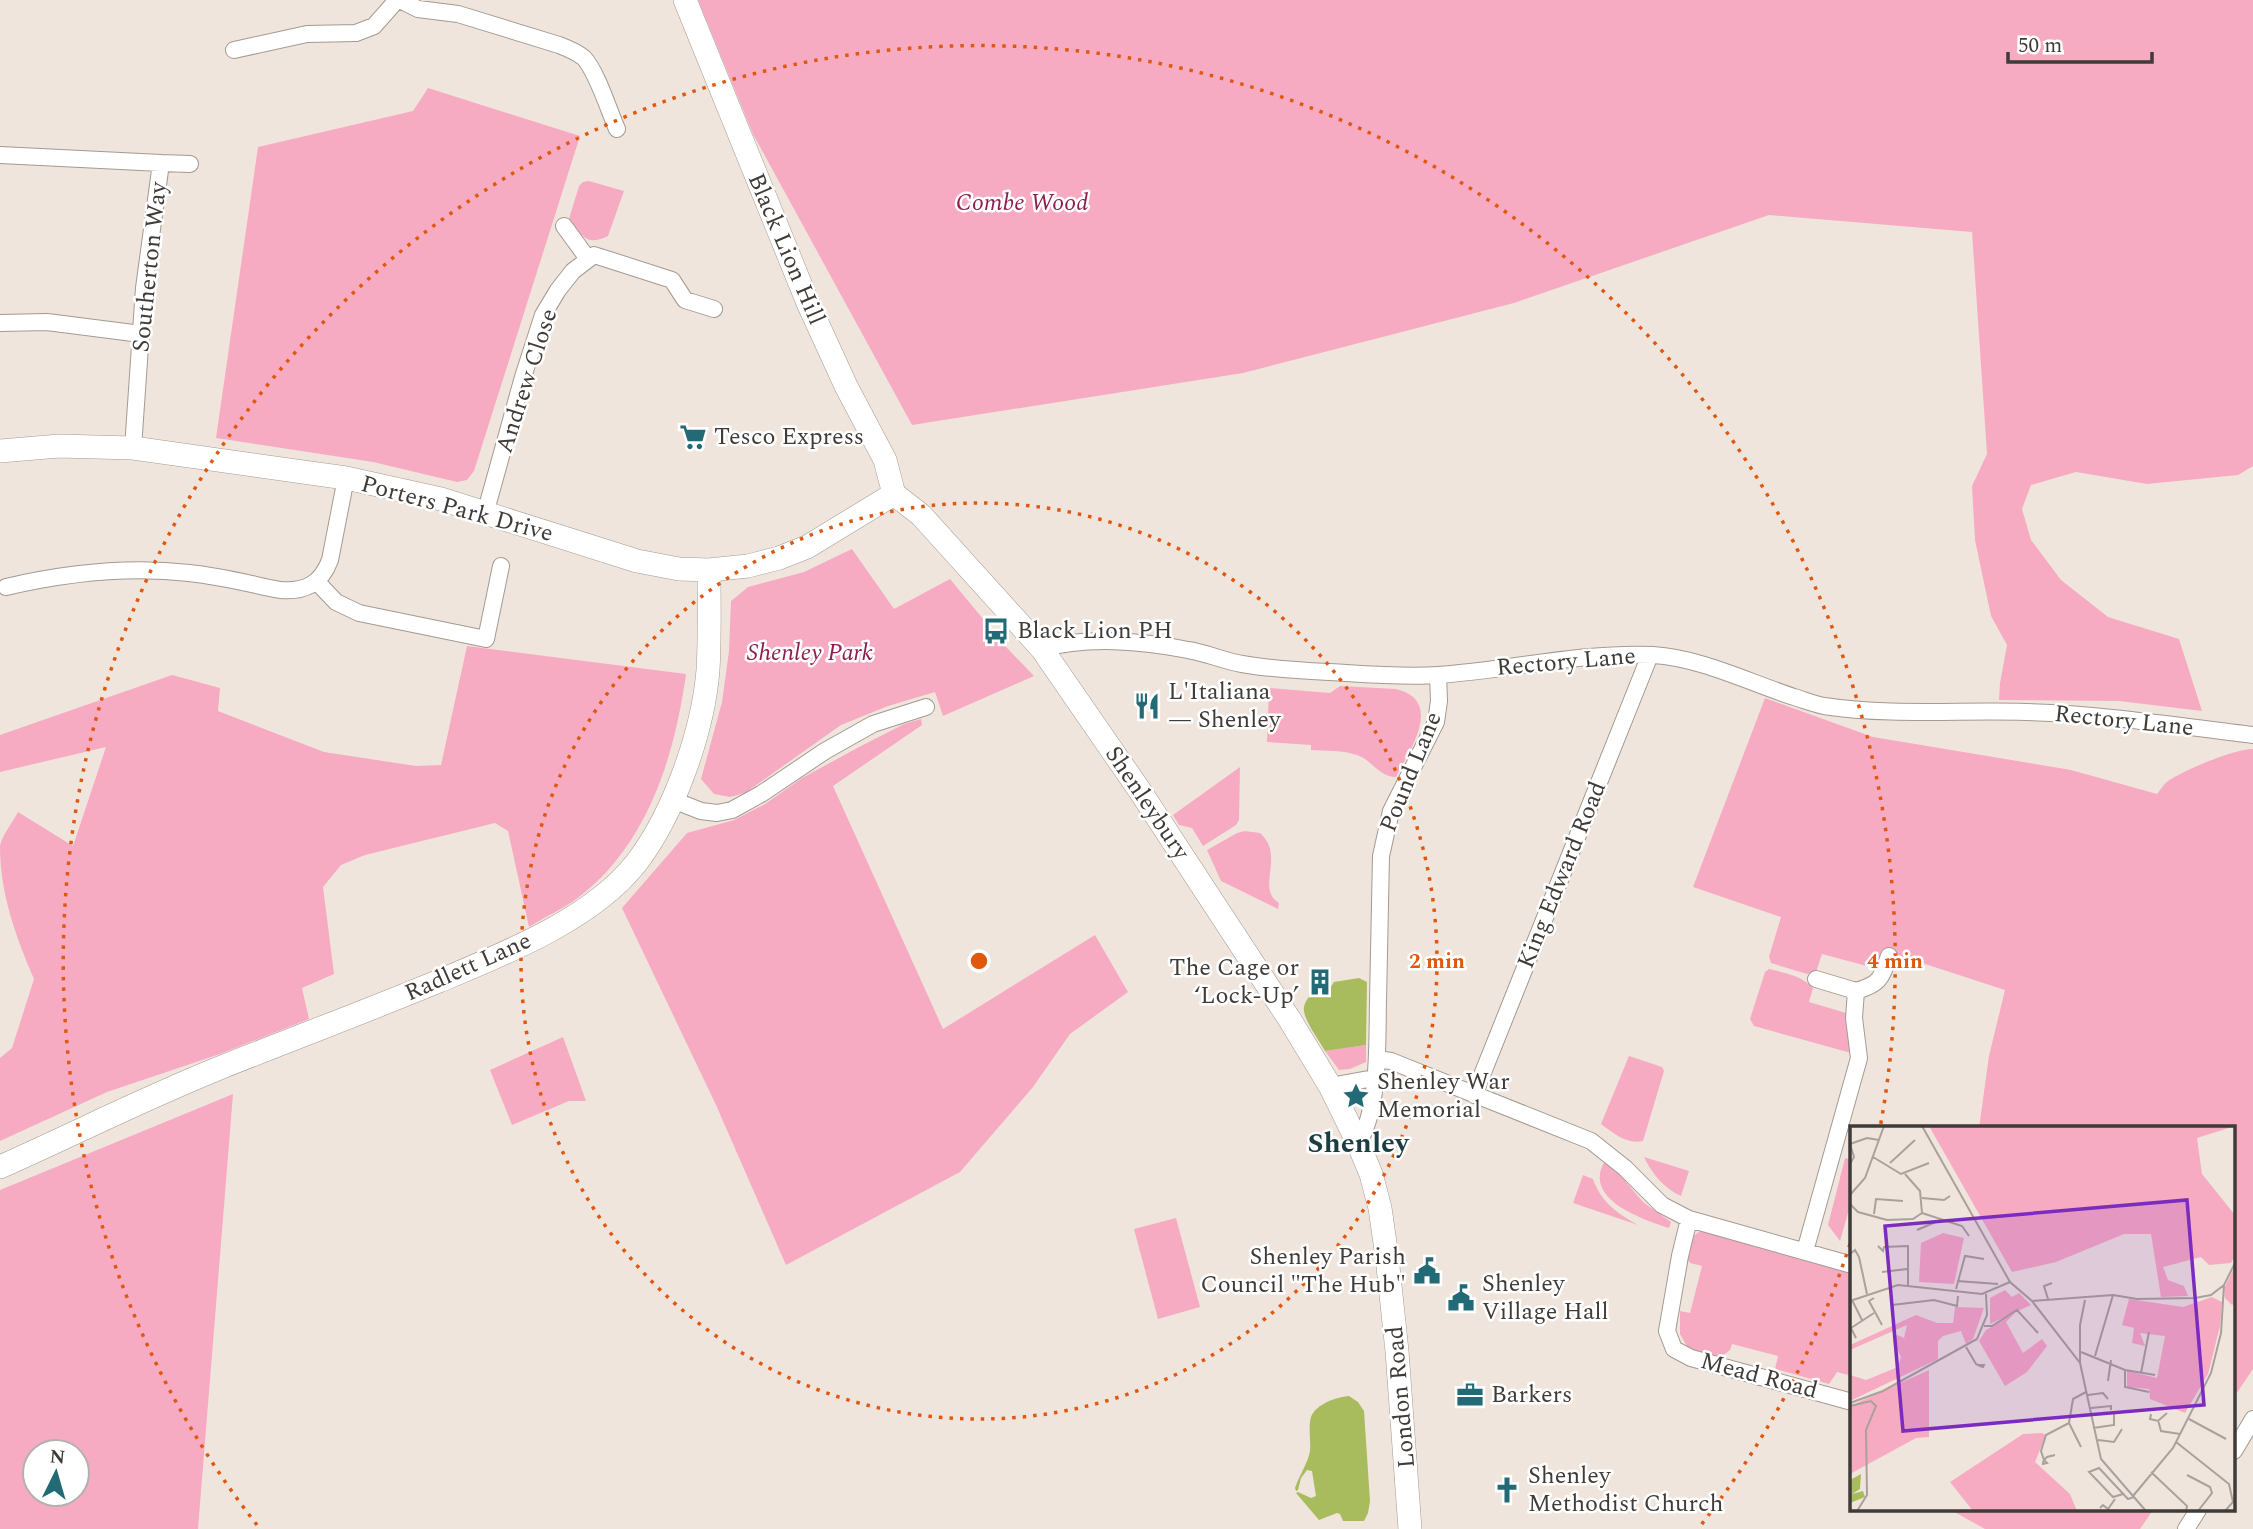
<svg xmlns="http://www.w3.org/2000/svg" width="2253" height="1529" font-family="Spectral,serif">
	<rect width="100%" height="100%" fill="#f0e5dd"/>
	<path fill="#f7abc2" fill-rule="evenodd" d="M 698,0 L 2253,0 L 2253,466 L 2238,475 L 2147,484 L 2076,472 L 2031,485 L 2022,509 L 2031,540 L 2061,580 L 2108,617 L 2179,639 L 2202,711 L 2119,701 L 1999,700 L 2000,683 L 2007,645 L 1991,616 L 1975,540 L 1972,486 L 1987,454 L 1972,232 L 1769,215 L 1514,303 L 1243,373 L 912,425 L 753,134 Z
		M 428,88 L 580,136 L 474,471 L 467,480 L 457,482 L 373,462 L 216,438 L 258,147 L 413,111 Z
		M 589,181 L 624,191 L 608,236 C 585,247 582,235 569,219 L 579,186 L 583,182 Z
		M 852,549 L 894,609 L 950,579 L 1008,649 L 1034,676 L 943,716 L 935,692 L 888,706 L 841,725 L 745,793 L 730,797 L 714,794 L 701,779 L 722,702 L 729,651 L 731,601 L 748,587 L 804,572 Z
		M 467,646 L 686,674 C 675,754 649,840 584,893 C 568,907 546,916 529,927 L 508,831 L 495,823 L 365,855 L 341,865 L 323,887 L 334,974 L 302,988 L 309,1019 L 220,1054 L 107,1092 L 0,1141 L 0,1058 L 12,1048 L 34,979 C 16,937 0,894 0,846 C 2,835 13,822 18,812 L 73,846 L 106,747 L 0,772 L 0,735 L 172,675 L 220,688 L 218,711 L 324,752 L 416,766 L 441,765 Z
		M 1340,686 L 1396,689 C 1445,701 1409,751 1396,777 C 1379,777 1372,760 1357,755 C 1343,750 1326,751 1311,750 L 1311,745 L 1267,742 L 1269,688 L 1330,693 Z
		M 1765,698 L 1873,737 L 2071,770 L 2157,794 C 2161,789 2164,784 2168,781 C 2184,770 2234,749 2253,749 L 2253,1369 L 2234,1397 L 2234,1128 L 1979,1128 L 1989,1056 L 2005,990 L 1885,951 L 1878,969 L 1822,954 L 1816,972 L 1807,974 L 1771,963 L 1769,957 L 1781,917 L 1693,887 Z
		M 921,719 L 922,725 L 833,786 L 943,1029 L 1095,935 L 1128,992 L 1070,1034 L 1033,1087 L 960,1172 L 786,1265 L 716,1105 L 622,908 L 687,833 L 734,820 L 765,804 L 802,778 L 859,747 L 904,724 Z
		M 1240,767 L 1239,820 L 1236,825 L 1203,846 L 1192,828 L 1179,825 L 1173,815 Z
		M 1245,831 L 1260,833 C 1286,856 1255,888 1279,903 L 1278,909 L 1221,881 L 1207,850 L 1237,833 Z
		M 1769,969 C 1785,973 1801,975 1813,988 L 1809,1002 L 1846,1013 L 1851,1053 L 1754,1026 L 1750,1019 L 1765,972 Z
		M 563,1037 L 586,1101 L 569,1101 L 512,1125 L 490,1070 Z
		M 1366,1045 L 1366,1062 L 1350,1069 L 1339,1070 L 1325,1051 Z
		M 1629,1056 L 1662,1067 L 1664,1071 L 1643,1141 C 1627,1145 1613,1133 1601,1124 Z
		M 233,1094 L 198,1529 L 0,1529 L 0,1190 ZM 35,1452 L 77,1452 L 77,1494 L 35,1494 Z
		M 1644,1157 L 1689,1171 L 1681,1196 C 1665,1189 1651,1173 1644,1157 Z
		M 1845,1158 L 1852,1160 L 1852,1199 L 1840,1241 L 1828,1225 Z
		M 1605,1161 L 1611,1164 L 1643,1202 L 1671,1222 L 1669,1228 C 1644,1220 1581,1199 1605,1161 Z
		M 1583,1175 L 1593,1179 C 1601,1202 1617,1213 1638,1225 L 1573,1203 Z
		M 1176,1218 L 1200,1307 L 1158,1319 L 1134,1229 Z
		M 1702,1231 L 1710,1232 L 1852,1274 L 1852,1376 L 1837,1372 L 1829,1384 L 1775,1369 L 1778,1356 L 1732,1344 L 1730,1350 L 1721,1357 L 1689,1350 L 1680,1334 L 1680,1311 L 1690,1313 L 1702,1266 L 1690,1263 L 1687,1259 C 1689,1246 1689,1235 1702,1231 Z
		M 1951,1510 L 2153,1510 L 2140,1529 L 1985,1529 Z"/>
	<path fill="#a8bc5e" d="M 1359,978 L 1367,982 L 1366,1045 L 1325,1051 C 1319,1040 1302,1018 1304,1007 C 1305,1001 1310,996 1313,991 L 1322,994 L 1328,991 L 1334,982 Z
		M 1349,1396 L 1358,1402 L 1364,1411 L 1370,1501 L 1368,1513 L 1364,1521 L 1343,1521 L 1340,1514 L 1337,1513 L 1319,1520 L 1296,1493 L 1298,1492 L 1311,1498 L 1316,1496 L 1312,1471 L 1307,1470 L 1301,1478 L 1298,1490 L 1296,1491 L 1295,1488 C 1299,1476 1308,1463 1310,1451 C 1311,1441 1308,1427 1311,1417 C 1316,1404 1336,1397 1349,1396 Z"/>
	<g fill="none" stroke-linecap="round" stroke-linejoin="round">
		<g stroke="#a39a92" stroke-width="18">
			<path id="street" d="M 400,0 L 418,9 L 458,14 L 559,45 C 567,48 577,52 584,58 C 597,72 609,111 617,129
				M 234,50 L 307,34 L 356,33 L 374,26 L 397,0
				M 0,155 L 161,163 L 144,288 L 133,448
				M 161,163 L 190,164
				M 564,226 L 588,259
				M 0,323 L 47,322 L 141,334
				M 485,514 L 523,377 L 543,315 L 558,290 L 573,271 L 594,255 L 672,280 L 685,300 L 714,309
				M 317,582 L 336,602 L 359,613 L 486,639 L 501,566
				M 6,587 C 66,573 128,566 189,573 C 220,576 250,584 280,590 C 305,592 321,584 330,560 L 346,478
				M 1042,649 C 1086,636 1143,641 1188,650 C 1207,653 1224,661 1242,664 C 1276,670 1311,671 1346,673 C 1377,675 1408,677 1438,675 C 1510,670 1580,652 1653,655 C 1701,658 1748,682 1794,697 C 1804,700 1814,704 1824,706 C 1890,716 1959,710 2026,712 C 2102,714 2178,726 2253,735
				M 673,800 L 701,811 L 717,813 L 732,810 L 761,794 L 825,751 L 873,724 L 926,707
				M 1816,979 L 1856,991
				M 1377,1059 L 1391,1061 L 1591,1141 L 1625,1168 L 1662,1205 L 1689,1219 L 1852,1265
				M 1330,1086 L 1374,1078
				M 1474,1095 L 1650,655
				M 1358,1143 C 1380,1109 1377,1041 1378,1001 C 1379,953 1380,904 1381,856 L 1391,811 L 1436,722 L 1439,701 L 1438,675
				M 1689,1219 L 1680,1256 L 1667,1331 L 1674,1349 L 1691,1358 L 1852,1402
				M 1805,1251 L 1859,1058 L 1854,1018 L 1856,991 C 1880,984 1881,979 1889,956
				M 2234,1451 L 2253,1419
				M 2186,1529 L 2198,1510"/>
		</g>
		<g stroke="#a39a92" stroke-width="24">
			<path id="secondary" d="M 685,0 L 808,303 L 846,386 L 885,460 L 894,494
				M 0,451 L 59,446 L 133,448 L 346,478 L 441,499 L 637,561 L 679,569 L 709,570 L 748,566 L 779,558 L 807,547 L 894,494
				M 894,494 L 921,515 L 1042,649 L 1140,791 L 1290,1020 L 1330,1086 L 1358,1143 L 1371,1174 L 1380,1208 L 1387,1257 L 1397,1351 L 1410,1529
				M 0,1167 C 74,1134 147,1097 222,1067 C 294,1038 367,1011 439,981 C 504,954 593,919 637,862 C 674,813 703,732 708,670 C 710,637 709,603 709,570"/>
		</g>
		<use href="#street" stroke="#fff" stroke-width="16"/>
		<use href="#secondary" stroke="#fff" stroke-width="23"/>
	</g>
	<g fill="none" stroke="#e0580e" stroke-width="3.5" stroke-dasharray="3.5 7">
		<circle cx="979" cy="961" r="458"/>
		<path d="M1850 1244A916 916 0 0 1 1701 1525M257 1525A916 916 0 1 1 1880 1128"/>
	</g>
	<defs>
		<g id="supermarket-bare" transform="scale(2.1)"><path d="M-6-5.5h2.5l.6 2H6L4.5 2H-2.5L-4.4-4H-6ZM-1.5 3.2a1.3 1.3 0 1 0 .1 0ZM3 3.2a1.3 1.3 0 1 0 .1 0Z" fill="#226b76" stroke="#fff" stroke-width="2.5" paint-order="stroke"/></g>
		<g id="bus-bare" transform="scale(2.1)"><path d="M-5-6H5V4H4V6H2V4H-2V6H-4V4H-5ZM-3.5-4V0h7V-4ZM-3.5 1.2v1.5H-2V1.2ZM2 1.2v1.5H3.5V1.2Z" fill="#226b76" stroke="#fff" stroke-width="2.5" paint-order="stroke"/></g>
		<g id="restaurant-bare" transform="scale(2.1)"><path d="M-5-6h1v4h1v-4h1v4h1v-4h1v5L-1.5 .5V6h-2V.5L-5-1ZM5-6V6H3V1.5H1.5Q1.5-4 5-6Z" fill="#226b76" stroke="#fff" stroke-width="2.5" paint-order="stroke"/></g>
		<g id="building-bare" transform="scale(2.1)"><path d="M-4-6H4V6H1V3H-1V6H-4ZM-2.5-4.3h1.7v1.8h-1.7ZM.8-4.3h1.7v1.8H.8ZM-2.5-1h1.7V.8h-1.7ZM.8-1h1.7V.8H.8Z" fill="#226b76" stroke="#fff" stroke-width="2.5" paint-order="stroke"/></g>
		<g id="sight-bare" transform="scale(2.1)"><path d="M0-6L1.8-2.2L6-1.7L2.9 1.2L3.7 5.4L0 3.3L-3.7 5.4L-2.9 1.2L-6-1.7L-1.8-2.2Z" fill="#226b76" stroke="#fff" stroke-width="2.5" paint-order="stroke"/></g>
		<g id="civic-bare" transform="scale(2.1)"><path d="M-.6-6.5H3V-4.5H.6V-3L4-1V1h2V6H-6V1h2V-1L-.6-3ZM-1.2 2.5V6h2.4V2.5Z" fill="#226b76" stroke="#fff" stroke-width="2.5" paint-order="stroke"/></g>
		<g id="office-bare" transform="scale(2.1)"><path d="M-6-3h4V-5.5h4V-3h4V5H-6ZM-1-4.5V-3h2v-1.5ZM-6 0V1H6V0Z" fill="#226b76" stroke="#fff" stroke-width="2.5" paint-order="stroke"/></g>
		<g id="church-bare" transform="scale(2.1)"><path d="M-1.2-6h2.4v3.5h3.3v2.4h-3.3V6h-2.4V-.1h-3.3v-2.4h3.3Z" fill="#226b76" stroke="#fff" stroke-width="2.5" paint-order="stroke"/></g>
	</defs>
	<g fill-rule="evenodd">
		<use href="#supermarket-bare" x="693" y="437"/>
		<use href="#bus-bare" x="996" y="631"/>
		<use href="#restaurant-bare" x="1147" y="706"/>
		<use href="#building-bare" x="1320" y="982"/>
		<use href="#sight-bare" x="1356" y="1096"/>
		<use href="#civic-bare" x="1427" y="1271"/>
		<use href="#civic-bare" x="1461" y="1298"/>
		<use href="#office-bare" x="1470" y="1395"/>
		<use href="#church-bare" x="1507" y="1490"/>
	</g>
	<g text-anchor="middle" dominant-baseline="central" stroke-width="5" stroke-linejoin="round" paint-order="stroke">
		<g font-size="24" font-style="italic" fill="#8e1e4f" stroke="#fff">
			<text x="1022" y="203">Combe Wood</text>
			<text x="810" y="653">Shenley Park</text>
		</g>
		<g font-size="24" fill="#3f3b38" stroke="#fff">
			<text transform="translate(786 249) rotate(67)">Black Lion Hill</text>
			<text transform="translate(150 267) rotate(-84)">Southerton Way</text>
			<text transform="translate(527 381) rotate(-72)">Andrew Close</text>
			<text transform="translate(457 509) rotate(15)">Porters Park Drive</text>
			<text transform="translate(1566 662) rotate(-5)">Rectory Lane</text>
			<text transform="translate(2124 721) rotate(6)">Rectory Lane</text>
			<text transform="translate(1411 772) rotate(-68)">Pound Lane</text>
			<text transform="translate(1147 803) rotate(56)">Shenleybury</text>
			<text transform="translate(1562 875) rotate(-68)">King Edward Road</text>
			<text transform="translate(468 967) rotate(-24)">Radlett Lane</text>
			<text transform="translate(1759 1376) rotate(15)">Mead Road</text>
			<text transform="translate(1401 1397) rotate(-95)">London Road</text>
		</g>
		<g font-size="24" fill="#3f3b38" stroke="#fff" text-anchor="start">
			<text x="714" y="437">Tesco Express</text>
			<text x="1017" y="631">Black Lion PH</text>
			<text x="1168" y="692">L'Italiana<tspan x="1168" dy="28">— Shenley</tspan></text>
			<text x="1299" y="968" text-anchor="end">The Cage or<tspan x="1299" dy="28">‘Lock-Up’</tspan></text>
			<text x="1377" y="1082">Shenley War<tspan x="1377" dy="28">Memorial</tspan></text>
			<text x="1406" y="1257" text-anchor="end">Shenley Parish<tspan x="1406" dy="28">Council "The Hub"</tspan></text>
			<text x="1482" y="1284">Shenley<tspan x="1482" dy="28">Village Hall</tspan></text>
			<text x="1491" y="1395">Barkers</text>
			<text x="1528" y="1476">Shenley<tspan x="1528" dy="28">Methodist Church</tspan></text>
		</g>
		<g font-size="28" font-weight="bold" fill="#1c3d42" stroke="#fff">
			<text x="1358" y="1143">Shenley</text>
		</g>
	</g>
	<g transform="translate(1850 1126)">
		<rect width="385" height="385" fill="#f0e5dd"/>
		<path d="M 79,0 L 385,0 L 347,12 L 352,48 L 385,89 L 385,130 L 381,137 L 359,139 L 351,131 L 313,141 L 318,154 L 334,160 L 338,170 L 311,171 L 301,108 L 274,108 L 206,136 L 162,146 ZM 93,107 L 114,112 L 104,158 L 69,156 L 71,117 ZM 385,140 L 385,177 L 382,179 L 375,172 L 374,163 ZM 155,164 L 162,171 L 169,167 L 181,179 L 140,198 L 140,172 ZM 362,171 L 372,176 L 370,200 L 358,248 L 335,287 L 300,273 L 299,263 L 277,261 L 277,245 L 307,252 L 315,210 L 290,207 L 295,220 L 282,217 L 284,202 L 272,199 L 279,173 L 333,181 ZM 105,181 L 134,182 L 123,213 L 116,218 L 111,205 L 93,210 L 88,215 L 88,233 L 0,275 L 0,249 L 16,254 L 48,241 L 51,231 L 43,215 L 47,209 L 54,212 L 57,199 L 0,224 L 0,219 L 66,189 L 87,197 L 103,197 ZM 166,186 L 156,196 L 173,227 L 192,213 L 197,220 L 177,246 L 155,260 L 129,215 L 136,204 ZM 79,244 L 79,311 L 66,312 L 0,348 L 0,280 ZM 192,307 L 196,309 L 185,336 L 220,368 L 227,385 L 123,385 L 100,356 L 173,308 Z" fill="#f7abc2"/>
		<path d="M 11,348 L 10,363 L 2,368 L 13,365 L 15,371 L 0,377 L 0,354 Z" fill="#a8bc5e"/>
		<path fill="none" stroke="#a9a19b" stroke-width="2" d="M 72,0 L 160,156 L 182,175 L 230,237 L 251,333 L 296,385M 0,18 L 17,12 L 29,14M 0,18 L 4,31 L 0,38M 23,31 L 51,48 L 79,37M 40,37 L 65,14M 55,48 L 70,65 L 72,87M 0,69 L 15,52 L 34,0M 72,72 L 94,74 L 100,70M 0,78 L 8,86 L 37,94 L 63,93 L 72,87M 72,87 L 112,100 L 119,110M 24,88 L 26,73 L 53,75M 67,104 L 88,95M 28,120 L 33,125 L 34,121 L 58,120 L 58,159M 0,128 L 5,124 L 9,131 L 17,168M 32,146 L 57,143M 107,155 L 148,158M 106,163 L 115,130 L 134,133M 24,172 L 19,175 L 32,199M 198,173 L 194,160 L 202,157M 2,174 L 12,194M 0,175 L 48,159 L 132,168 L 160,156M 182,175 L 263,169 L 287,173 L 345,172 L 361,169 L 374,159M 42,179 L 84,174 L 107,180 L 108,170M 134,200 L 142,200 L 167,184 L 188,207M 6,212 L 1,202 L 24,187M 116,221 L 126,238 L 130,240 L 133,241 L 134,239 L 128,239M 231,226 L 275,244 L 305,249M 245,230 L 263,169M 230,237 L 230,199 L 235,174M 275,244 L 275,261 L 299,266M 291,247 L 299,206M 258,255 L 261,234M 238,269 L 253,267 L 258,273M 0,277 L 33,265 L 127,213 L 137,189 L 136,168M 0,280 L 21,275 L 26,280 L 16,304 L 17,369 L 7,385M 241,282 L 261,280 L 261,284M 301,288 L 300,293 L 308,295 L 317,287M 339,293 L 376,313M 308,294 L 311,305 L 330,308M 219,297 L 231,321M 243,302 L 264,299 L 264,288M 248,314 L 264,316 L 272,303M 326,316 L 379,358 L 383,376 L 375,385M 205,329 L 197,331 L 194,334 L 193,337 L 193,338 L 197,337 L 194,334 L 191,325 L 196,309 L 219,297 L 223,273 L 236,266M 301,346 L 337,380 L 336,385M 337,349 L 360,361 L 362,367 L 348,385M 273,368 L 263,371 L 239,346 L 249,342 L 278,373 L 284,371M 283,370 L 323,322 L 361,247 L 371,207 L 374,159 L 385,137M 250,382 L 253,379 L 258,383 L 265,373"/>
		<path fill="#7b2cbf" fill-opacity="0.15" stroke="#7b2cbf" stroke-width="3.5" d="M 337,74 L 354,279 L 53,305 L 35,100 Z"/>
		<rect width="385" height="385" fill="none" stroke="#3f3b38" stroke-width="3.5"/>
	</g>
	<circle cx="979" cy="961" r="10" fill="#e0580e" stroke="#fff" stroke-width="3.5"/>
	<g font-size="21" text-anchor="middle" font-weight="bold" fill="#e0580e" stroke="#fff" stroke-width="5" stroke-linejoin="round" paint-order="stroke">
		<text x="1437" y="968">2 min</text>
		<text x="1895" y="968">4 min</text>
	</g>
	<g transform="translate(56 1473) rotate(5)"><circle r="33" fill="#ffffff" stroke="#b2b1af" stroke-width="2"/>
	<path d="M0-5L12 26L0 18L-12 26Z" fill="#226b76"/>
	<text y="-10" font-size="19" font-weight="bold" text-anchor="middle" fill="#3f3b38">N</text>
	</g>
	<path d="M2008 52v10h144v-10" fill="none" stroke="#3f3b38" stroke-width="3.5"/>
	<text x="2018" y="52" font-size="21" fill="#3f3b38" stroke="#ffffff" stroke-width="5" paint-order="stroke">50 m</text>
</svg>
